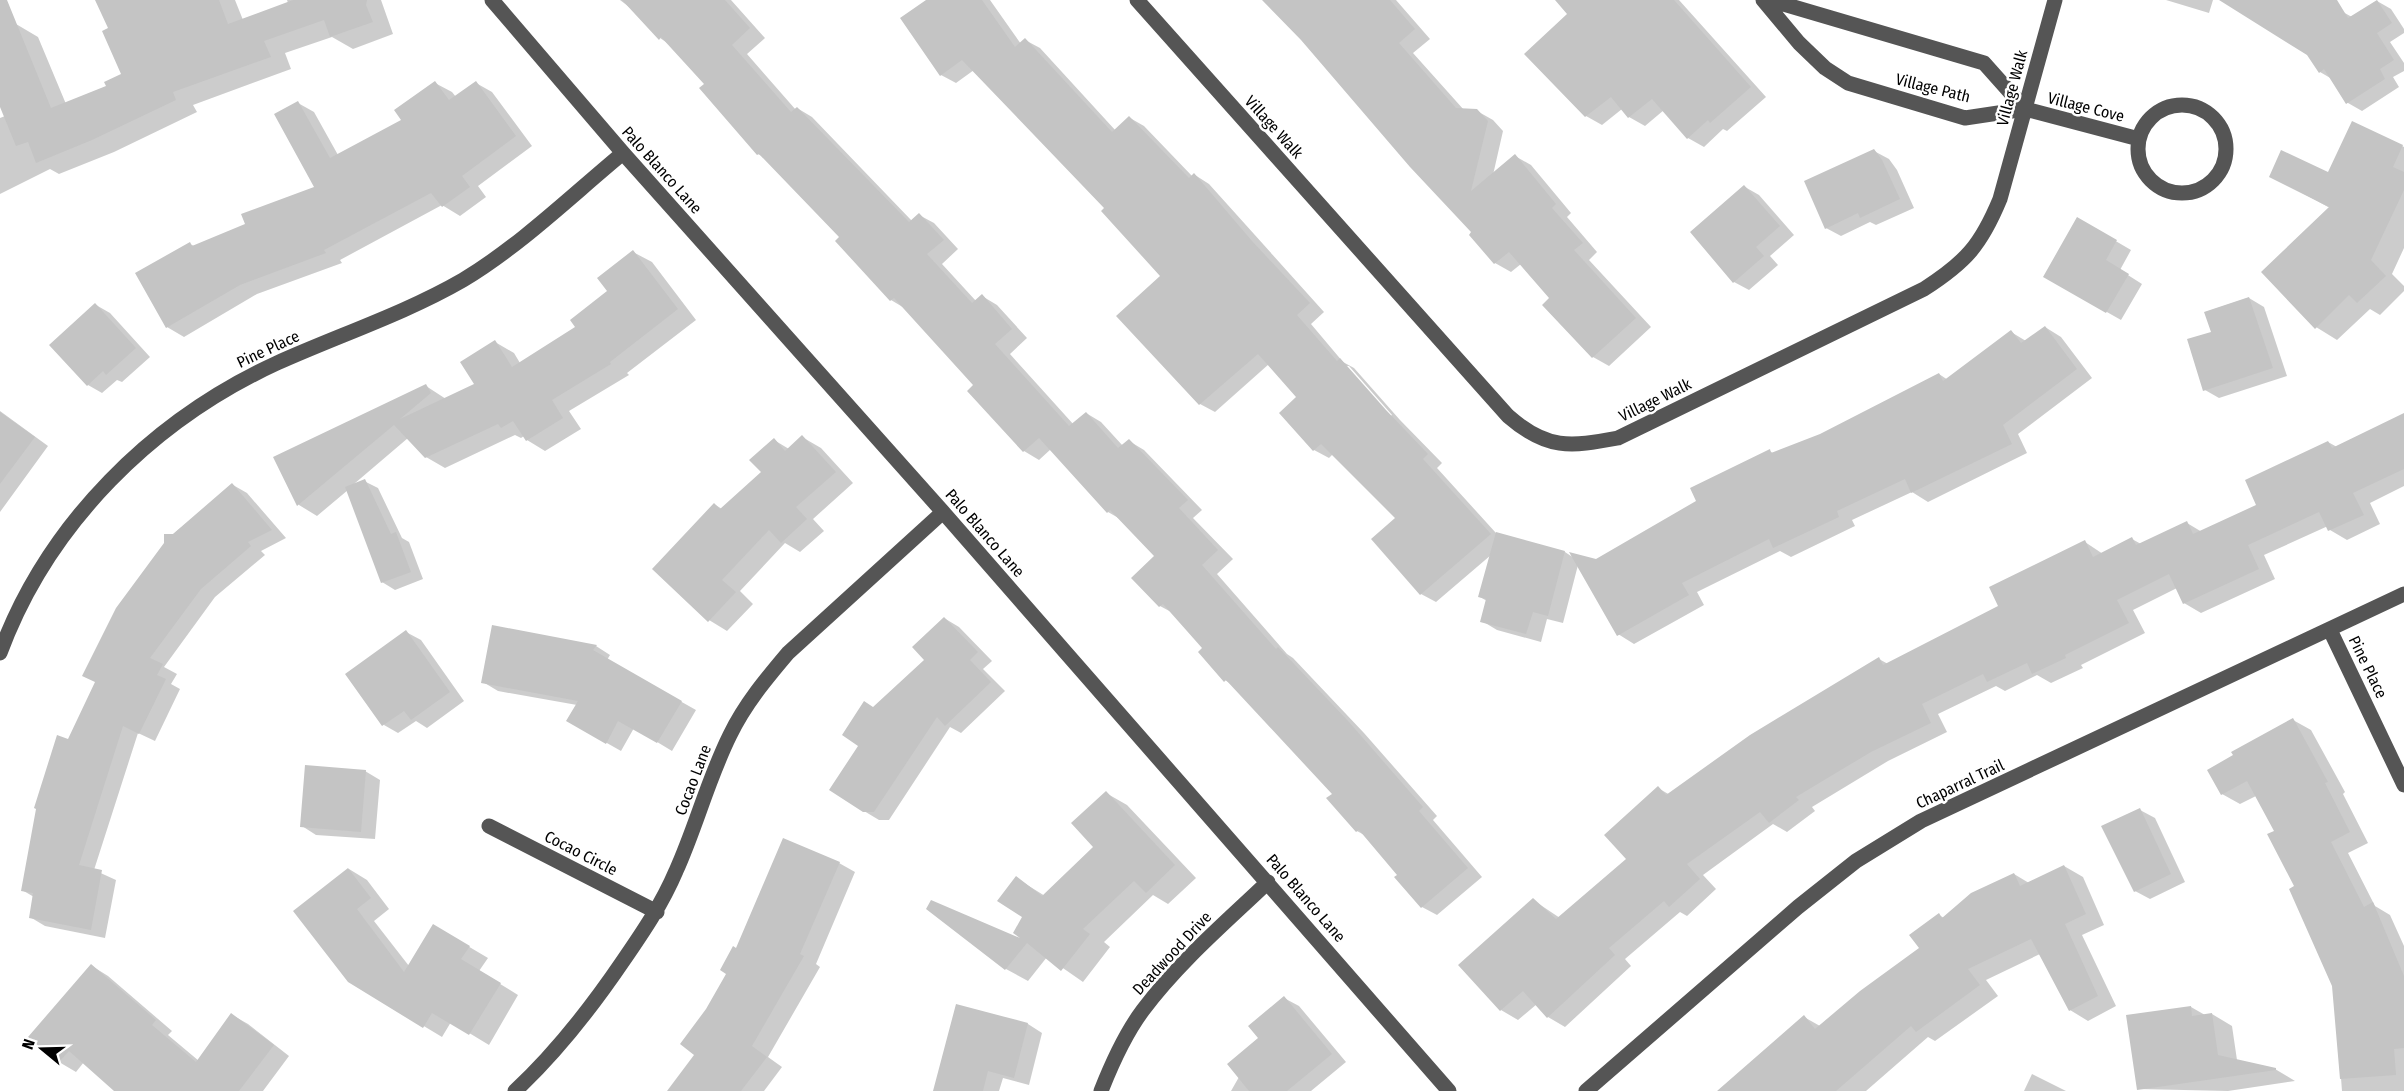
<svg xmlns="http://www.w3.org/2000/svg" width="2404" height="1091" font-family="'Fira Sans Condensed',sans-serif">
	<rect width="100%" height="100%" fill="#fff"/>
	<path fill="#0003" fill-rule="evenodd" d="M 96,0 L 235,0 L 243,20 L 288,3 L 287,0 L 381,0 L 393,34 L 353,49 L 332,37 L 285,53 L 291,69 L 193,105 L 197,112 L 114,152 L 59,174 L 50,169 L 0,194 L 0,118 L 5,116 L 0,103 L 0,31 L 16,24 L 38,37 L 66,104 L 108,87 L 123,74 L 110,29 Z
		M 620,0 L 731,0 L 765,38 L 747,54 L 796,110 L 797,108 L 812,117 L 912,221 L 919,215 L 934,223 L 958,249 L 942,264 L 976,301 L 982,296 L 997,305 L 1027,338 L 1010,354 L 1074,425 L 1086,413 L 1101,422 L 1123,446 L 1129,441 L 1144,450 L 1202,510 L 1193,518 L 1233,559 L 1217,574 L 1287,654 L 1293,658 L 1364,733 L 1437,816 L 1433,820 L 1482,877 L 1437,915 L 1422,907 L 1399,875 L 1366,836 L 1357,831 L 1334,794 L 1231,684 L 1225,680 L 1204,648 L 1173,613 L 1160,606 L 1156,556 L 1122,520 L 1108,512 L 1051,449 L 1039,460 L 1024,451 L 969,391 L 976,385 L 906,309 L 891,300 L 842,237 L 764,157 L 758,154 L 706,84 L 669,44 L 660,38 L 637,13 Z
		M 929,0 L 990,0 L 1021,44 L 1025,40 L 1040,48 L 1116,131 L 1130,118 L 1144,126 L 1193,177 L 1195,175 L 1209,184 L 1324,312 L 1311,324 L 1343,362 L 1354,368 L 1400,420 L 1442,463 L 1437,468 L 1496,533 L 1565,552 L 1574,558 L 1597,561 L 1698,501 L 1770,451 L 1774,454 L 1821,435 L 1939,374 L 1948,380 L 2011,332 L 2026,341 L 2045,327 L 2061,337 L 2092,378 L 2018,434 L 2027,453 L 1928,502 L 1912,492 L 1852,520 L 1855,526 L 1791,557 L 1780,551 L 1697,592 L 1704,605 L 1634,644 L 1618,634 L 1578,565 L 1563,623 L 1547,619 L 1541,642 L 1497,630 L 1482,621 L 1487,601 L 1480,597 L 1491,555 L 1436,602 L 1421,594 L 1397,518 L 1333,454 L 1329,458 L 1314,450 L 1298,397 L 1269,364 L 1215,412 L 1200,404 L 1162,276 L 1106,208 L 974,70 L 956,83 L 941,75 ZM 1345,366 L 1349,366 L 1392,415 L 1389,417 Z
		M 1265,0 L 1396,0 L 1430,39 L 1413,53 L 1464,110 L 1477,111 L 1493,120 L 1503,131 L 1493,175 L 1515,156 L 1531,165 L 1571,213 L 1567,217 L 1597,252 L 1589,260 L 1651,327 L 1609,366 L 1593,357 L 1544,305 L 1551,298 L 1521,264 L 1511,272 L 1495,263 L 1471,235 L 1473,232 L 1302,39 Z
		M 1557,0 L 1679,0 L 1766,97 L 1727,131 L 1723,129 L 1704,147 L 1688,138 L 1664,110 L 1645,126 L 1629,117 L 1622,109 L 1602,125 L 1586,116 L 1526,54 L 1570,14 Z
		M 2166,0 L 2213,0 L 2209,13 Z
		M 2222,0 L 2321,0 L 2352,17 L 2377,1 L 2391,9 L 2404,29 L 2404,33 L 2390,42 L 2404,63 L 2404,71 L 2393,77 L 2399,87 L 2362,111 L 2348,103 L 2332,79 L 2320,72 L 2308,54 Z
		M 435,83 L 452,92 L 456,97 L 476,83 L 492,92 L 532,146 L 478,186 L 486,197 L 460,216 L 442,205 L 340,260 L 342,263 L 257,294 L 184,337 L 167,327 L 190,244 L 194,246 L 247,225 L 316,188 L 298,103 L 314,112 L 338,155 L 404,121 Z
		M 2353,123 L 2404,147 L 2404,248 L 2392,274 L 2404,286 L 2404,291 L 2380,315 L 2370,309 L 2337,340 L 2316,327 L 2330,208 L 2271,176 L 2329,174 Z
		M 1874,151 L 1889,159 L 1897,170 L 1914,208 L 1876,225 L 1870,222 L 1841,236 L 1826,228 Z
		M 1745,187 L 1759,195 L 1794,235 L 1770,256 L 1778,265 L 1749,290 L 1734,282 Z
		M 2078,219 L 2131,250 L 2120,270 L 2142,284 L 2121,320 L 2045,277 Z
		M 633,252 L 652,262 L 696,320 L 627,373 L 629,375 L 569,411 L 581,429 L 545,451 L 527,440 L 524,436 L 521,438 L 515,435 L 445,468 L 426,457 L 408,438 L 354,484 L 364,481 L 378,488 L 402,538 L 409,542 L 423,579 L 395,590 L 382,582 L 348,490 L 317,516 L 299,505 L 275,457 L 426,386 L 446,399 L 476,385 L 495,342 L 514,353 L 520,363 L 577,327 L 609,292 Z
		M 2249,298 L 2264,307 L 2287,376 L 2219,398 L 2205,390 L 2213,333 Z
		M 96,305 L 110,313 L 150,357 L 122,382 L 117,380 L 102,393 L 88,385 Z
		M 0,411 L 48,446 L 0,512 Z
		M 2404,415 L 2404,486 L 2370,503 L 2380,524 L 2347,540 L 2330,530 L 2328,526 L 2264,555 L 2275,579 L 2201,613 L 2184,603 L 2177,588 L 2133,610 L 2145,633 L 2081,665 L 2083,668 L 2051,683 L 2037,675 L 2005,691 L 1996,686 L 1938,714 L 1947,732 L 1888,761 L 1812,807 L 1815,811 L 1787,832 L 1773,824 L 1703,875 L 1716,889 L 1687,916 L 1680,912 L 1625,959 L 1631,966 L 1565,1027 L 1548,1017 L 1537,1004 L 1518,1020 L 1501,1010 L 1533,900 L 1560,918 L 1628,859 L 1658,788 L 1670,795 L 1879,659 L 1888,664 L 2000,606 L 2085,542 L 2103,554 L 2132,539 L 2141,544 L 2187,523 L 2202,532 L 2258,506 L 2328,442 L 2337,447 Z
		M 802,437 L 821,448 L 853,483 L 813,519 L 824,531 L 800,552 L 785,543 L 740,591 L 753,604 L 727,631 L 709,620 L 714,504 L 722,509 L 763,472 L 774,440 L 789,449 Z
		M 233,485 L 247,493 L 286,538 L 261,551 L 265,555 L 215,597 L 164,667 L 177,674 L 171,684 L 180,689 L 155,741 L 138,733 L 94,870 L 116,880 L 105,938 L 45,926 L 30,917 L 34,897 L 22,890 L 68,741 L 172,535 Z
		M 944,618 L 959,627 L 992,661 L 983,669 L 1005,691 L 961,733 L 950,727 L 889,820 L 879,820 L 864,811 L 860,745 L 874,708 L 926,660 Z
		M 493,627 L 596,646 L 610,655 L 607,660 L 696,710 L 672,751 L 634,728 L 621,751 L 568,721 L 577,705 L 498,691 L 483,682 Z
		M 406,632 L 421,640 L 464,701 L 427,728 L 416,721 L 398,733 L 384,725 Z
		M 2293,720 L 2311,730 L 2345,792 L 2343,794 L 2368,843 L 2348,853 L 2375,906 L 2390,915 L 2404,946 L 2404,1091 L 2342,1091 L 2334,986 L 2276,831 L 2256,796 L 2240,804 L 2222,794 Z
		M 365,771 L 380,780 L 375,839 L 316,835 L 302,826 Z
		M 1106,793 L 1127,805 L 1196,878 L 1168,904 L 1153,895 L 1104,942 L 1110,947 L 1083,982 L 1047,957 L 1028,981 L 1006,969 L 928,909 L 1026,942 L 1016,878 L 1045,896 L 1095,847 Z
		M 2140,810 L 2155,818 L 2185,882 L 2150,899 L 2135,891 Z
		M 839,863 L 855,872 L 816,964 L 820,967 L 768,1057 L 782,1067 L 764,1091 L 669,1091 L 696,1054 L 707,1010 L 728,974 L 737,950 Z
		M 2064,866 L 2083,877 L 2104,925 L 2082,935 L 2116,1006 L 2088,1021 L 2070,1010 L 2040,954 L 1986,980 L 1998,996 L 1935,1041 L 1928,1037 L 1866,1091 L 1721,1091 L 1804,1017 L 1820,1026 L 1921,948 L 1939,915 L 1944,918 L 2014,874 L 2029,883 Z
		M 349,869 L 367,880 L 389,909 L 374,921 L 409,966 L 434,926 L 488,958 L 479,971 L 518,995 L 489,1045 L 451,1022 L 442,1037 L 349,981 Z
		M 92,966 L 108,976 L 172,1031 L 168,1035 L 199,1061 L 232,1015 L 248,1024 L 289,1056 L 263,1091 L 122,1091 L 84,1062 L 76,1072 L 59,1062 L 30,1037 Z
		M 1284,998 L 1299,1006 L 1346,1062 L 1311,1091 L 1231,1091 Z
		M 957,1006 L 1028,1024 L 1042,1033 L 1029,1085 L 1003,1078 L 999,1091 L 937,1091 Z
		M 2191,1007 L 2205,1015 L 2212,1014 L 2232,1026 L 2237,1060 L 2275,1069 L 2295,1081 L 2228,1091 L 2138,1089 Z
		M 2032,1074 L 2066,1091 L 2024,1091 Z"/>
	<path fill="#c4c4c4" d="M 0,0 L 7,0 L 51,108 L 106,86 L 104,82 L 121,74 L 102,31 L 108,28 L 95,0 L 219,0 L 228,24 L 293,0 L 367,0 L 366,5 L 373,22 L 330,37 L 324,20 L 264,41 L 271,57 L 173,92 L 176,100 L 92,140 L 36,163 L 28,142 L 16,146 L 0,107 Z
		M 622,0 L 725,0 L 750,28 L 732,45 L 791,112 L 797,107 L 909,222 L 919,213 L 944,240 L 927,254 L 972,303 L 982,294 L 1012,329 L 995,344 L 1069,426 L 1086,412 L 1118,448 L 1129,439 L 1188,500 L 1179,508 L 1218,550 L 1202,565 L 1276,649 L 1278,647 L 1349,722 L 1423,807 L 1419,811 L 1468,868 L 1421,908 L 1394,877 L 1397,875 L 1359,830 L 1356,832 L 1326,798 L 1332,794 L 1226,680 L 1224,682 L 1198,652 L 1202,648 L 1163,604 L 1159,607 L 1131,578 L 1154,556 L 1110,510 L 1107,513 L 1039,438 L 1023,452 L 967,391 L 973,385 L 894,298 L 890,301 L 835,241 L 839,237 L 759,154 L 757,155 L 699,88 L 704,84 L 661,37 L 659,40 Z
		M 926,0 L 982,0 L 1015,47 L 1025,38 L 1112,132 L 1129,116 L 1189,178 L 1194,173 L 1252,241 L 1310,303 L 1297,315 L 1337,361 L 1340,358 L 1386,410 L 1428,454 L 1423,459 L 1491,534 L 1420,595 L 1371,539 L 1395,518 L 1321,444 L 1313,451 L 1279,413 L 1296,397 L 1258,354 L 1199,405 L 1116,316 L 1160,276 L 1101,211 L 1104,208 L 962,60 L 940,76 L 900,18 Z
		M 1262,0 L 1390,0 L 1415,29 L 1399,43 L 1456,108 L 1477,109 L 1488,121 L 1471,191 L 1515,154 L 1556,204 L 1552,208 L 1583,243 L 1574,250 L 1636,318 L 1592,358 L 1542,305 L 1549,298 L 1509,252 L 1494,264 L 1469,235 L 1471,232 L 1410,167 L 1301,40 Z
		M 1555,0 L 1674,0 L 1751,87 L 1710,123 L 1708,120 L 1687,139 L 1652,99 L 1628,118 L 1611,97 L 1585,117 L 1524,54 L 1567,14 Z
		M 2219,0 L 2337,0 L 2348,18 L 2377,0 L 2392,23 L 2377,33 L 2394,60 L 2380,69 L 2385,79 L 2346,104 L 2324,69 L 2319,73 L 2307,55 Z
		M 435,81 L 449,100 L 476,81 L 516,136 L 462,176 L 470,187 L 442,207 L 431,193 L 324,250 L 326,253 L 240,285 L 166,328 L 135,273 L 190,242 L 192,246 L 245,224 L 241,214 L 314,187 L 274,114 L 298,101 L 330,158 L 401,120 L 394,110 Z
		M 2352,121 L 2403,145 L 2393,167 L 2404,172 L 2404,190 L 2371,260 L 2386,276 L 2357,303 L 2349,295 L 2315,329 L 2261,272 L 2329,207 L 2269,177 L 2281,150 L 2328,172 Z
		M 1874,149 L 1882,160 L 1900,199 L 1860,218 L 1858,213 L 1825,229 L 1804,181 Z
		M 1744,185 L 1780,226 L 1756,247 L 1764,256 L 1733,283 L 1690,232 Z
		M 2077,217 L 2117,240 L 2106,260 L 2129,274 L 2106,313 L 2043,277 Z
		M 633,250 L 678,309 L 610,362 L 611,364 L 552,400 L 563,418 L 526,441 L 513,421 L 501,428 L 498,424 L 425,458 L 394,425 L 297,506 L 273,457 L 426,384 L 431,393 L 400,419 L 474,384 L 460,362 L 495,340 L 512,367 L 575,327 L 570,320 L 607,291 L 597,278 Z
		M 2249,297 L 2273,368 L 2203,391 L 2187,339 L 2211,332 L 2204,312 Z
		M 95,303 L 136,348 L 106,375 L 103,371 L 87,386 L 49,345 Z
		M 2045,326 L 2077,369 L 2003,425 L 2012,444 L 1911,493 L 1905,479 L 1837,511 L 1839,517 L 1773,548 L 1769,539 L 1682,583 L 1689,595 L 1617,636 L 1569,552 L 1596,559 L 1696,501 L 1690,488 L 1770,449 L 1771,453 L 1820,434 L 1939,373 L 1943,381 L 2011,330 L 2021,343 Z
		M 0,412 L 35,437 L 0,484 Z
		M 2404,413 L 2404,469 L 2353,493 L 2364,515 L 2328,531 L 2319,512 L 2248,545 L 2259,569 L 2183,604 L 2169,574 L 2117,600 L 2129,623 L 2065,655 L 2066,658 L 2032,674 L 2027,663 L 1987,682 L 1983,674 L 1922,704 L 1931,723 L 1871,752 L 1796,797 L 1799,800 L 1769,823 L 1760,812 L 1687,864 L 1700,879 L 1669,907 L 1664,901 L 1609,948 L 1615,955 L 1547,1018 L 1523,991 L 1500,1011 L 1458,965 L 1533,898 L 1556,919 L 1626,859 L 1604,835 L 1658,786 L 1666,795 L 1750,735 L 1879,657 L 1883,665 L 1998,606 L 1989,587 L 2085,540 L 2093,557 L 2132,537 L 2136,545 L 2187,521 L 2193,534 L 2256,505 L 2245,480 L 2328,441 L 2332,448 Z
		M 802,435 L 836,472 L 796,507 L 807,519 L 781,543 L 769,530 L 722,580 L 736,592 L 708,622 L 652,569 L 714,503 L 720,509 L 761,472 L 749,460 L 774,438 L 785,451 Z
		M 365,479 L 391,534 L 396,532 L 411,572 L 381,583 L 345,487 Z
		M 232,483 L 272,530 L 248,542 L 251,546 L 201,589 L 150,658 L 163,664 L 157,675 L 166,679 L 139,734 L 123,726 L 79,865 L 102,870 L 91,930 L 29,918 L 33,893 L 21,891 L 36,809 L 34,808 L 57,735 L 68,739 L 95,682 L 82,676 L 116,608 L 164,543 L 164,534 L 173,534 Z
		M 1496,532 L 1565,551 L 1548,616 L 1533,612 L 1526,634 L 1480,622 L 1486,599 L 1478,597 Z
		M 944,617 L 978,652 L 970,660 L 991,682 L 945,726 L 937,717 L 874,812 L 863,812 L 829,790 L 858,746 L 842,735 L 864,701 L 873,707 L 924,660 L 912,647 Z
		M 492,625 L 597,645 L 593,650 L 682,701 L 657,743 L 618,721 L 606,744 L 566,721 L 578,701 L 481,683 Z
		M 406,630 L 450,692 L 411,720 L 404,711 L 382,726 L 345,674 Z
		M 2293,718 L 2328,782 L 2325,783 L 2350,832 L 2331,842 L 2364,907 L 2373,902 L 2404,976 L 2404,1048 L 2394,1049 L 2396,1075 L 2340,1079 L 2332,986 L 2289,889 L 2294,886 L 2267,834 L 2274,831 L 2247,781 L 2221,795 L 2207,770 L 2233,755 L 2231,752 Z
		M 305,765 L 366,770 L 361,832 L 300,827 Z
		M 1106,791 L 1175,865 L 1146,893 L 1134,881 L 1083,929 L 1090,934 L 1061,971 L 1027,943 L 1005,970 L 926,909 L 931,900 L 1020,938 L 1013,933 L 1022,917 L 997,901 L 1016,876 L 1042,896 L 1093,847 L 1071,823 Z
		M 2140,808 L 2171,874 L 2134,892 L 2101,826 Z
		M 783,838 L 840,862 L 800,954 L 804,956 L 752,1046 L 767,1057 L 741,1091 L 667,1091 L 694,1055 L 680,1044 L 706,1009 L 726,974 L 720,970 L 733,946 L 736,948 Z
		M 2064,865 L 2086,914 L 2065,924 L 2098,996 L 2069,1011 L 2031,939 L 1968,969 L 1980,985 L 1916,1032 L 1911,1026 L 1836,1091 L 1717,1091 L 1804,1015 L 1815,1029 L 1860,991 L 1919,948 L 1909,935 L 1939,913 L 1942,918 L 1971,893 L 2014,873 L 2020,886 Z
		M 348,868 L 371,898 L 357,909 L 404,972 L 433,924 L 470,946 L 461,959 L 501,983 L 469,1035 L 432,1013 L 423,1028 L 348,982 L 293,911 Z
		M 91,964 L 156,1020 L 152,1025 L 196,1062 L 231,1013 L 274,1045 L 239,1091 L 114,1091 L 69,1051 L 58,1063 L 28,1037 Z
		M 1284,996 L 1332,1054 L 1287,1091 L 1249,1091 L 1227,1064 L 1258,1038 L 1248,1026 Z
		M 956,1004 L 1028,1023 L 1014,1078 L 988,1071 L 983,1091 L 933,1091 Z
		M 2191,1006 L 2192,1016 L 2212,1013 L 2218,1055 L 2276,1068 L 2276,1070 L 2137,1090 L 2126,1015 Z"/>
	<g fill="none" stroke-linecap="round" stroke-linejoin="round">
		<path stroke="#555" stroke-width="15" d="M 492,0 L 623,153 L 943,512 L 1449,1091
			M 1137,0 L 1508,416 C 1547,450 1570,447 1618,438 L 1924,289 C 1966,262 1981,245 2000,199 L 2055,0
			M 1763,0 L 1799,43 L 1825,68 L 1848,83 L 1965,118 L 2025,109 L 2139,139
			M 1770,0 L 1984,63 L 2025,109
			M2138 149a44 44 0 1 1 88 0a44 44 0 1 1-88 0Z
			M 2330,630 L 2404,785
			M 0,653 C 48,523 153,420 277,363 C 339,335 404,314 463,280 C 521,245 571,196 623,153
			M 489,826 L 657,912
			M 515,1091 C 557,1052 591,1008 623,961 C 643,932 662,904 676,871 C 696,827 708,779 730,735 C 745,704 766,679 788,653 L 943,512
			M 1101,1091 C 1112,1063 1125,1034 1143,1010 C 1179,962 1225,923 1268,882
			M 1586,1091 L 1798,907 L 1856,861 L 1921,821 L 2404,594"/>
	</g>
	<g text-anchor="middle" dominant-baseline="central" stroke-width="5" stroke-linejoin="round" paint-order="stroke">
		<g font-size="16" fill="#000" stroke="#fff">
			<text transform="translate(1933 88) rotate(14)">Village Path</text>
			<text transform="translate(2012 88) rotate(-75)">Village Walk</text>
			<text transform="translate(2086 107) rotate(14)">Village Cove</text>
			<text transform="translate(1274 127) rotate(48)">Village Walk</text>
			<text transform="translate(662 170) rotate(48)">Palo Blanco Lane</text>
			<text transform="translate(268 349) rotate(-25)">Pine Place</text>
			<text transform="translate(1655 400) rotate(-26)">Village Walk</text>
			<text transform="translate(985 533) rotate(49)">Palo Blanco Lane</text>
			<text transform="translate(2368 667) rotate(64)">Pine Place</text>
			<text transform="translate(693 780) rotate(-69)">Cocao Lane</text>
			<text transform="translate(1960 784) rotate(-25)">Chaparral Trail</text>
			<text transform="translate(581 853) rotate(27)">Cocao Circle</text>
			<text transform="translate(1306 898) rotate(49)">Palo Blanco Lane</text>
			<text transform="translate(1172 953) rotate(-47)">Deadwood Drive</text>
		</g>
	</g>
	<g transform="translate(42 1049) rotate(289)" stroke="#ffffff" stroke-width="4.5" paint-order="stroke">
	<path d="M0-4.5L10 22L0 15L-10 22Z" fill="#000000"/>
	<text y="-9" font-size="16" font-weight="bold" text-anchor="middle" fill="#000000">N</text>
	</g>
</svg>
